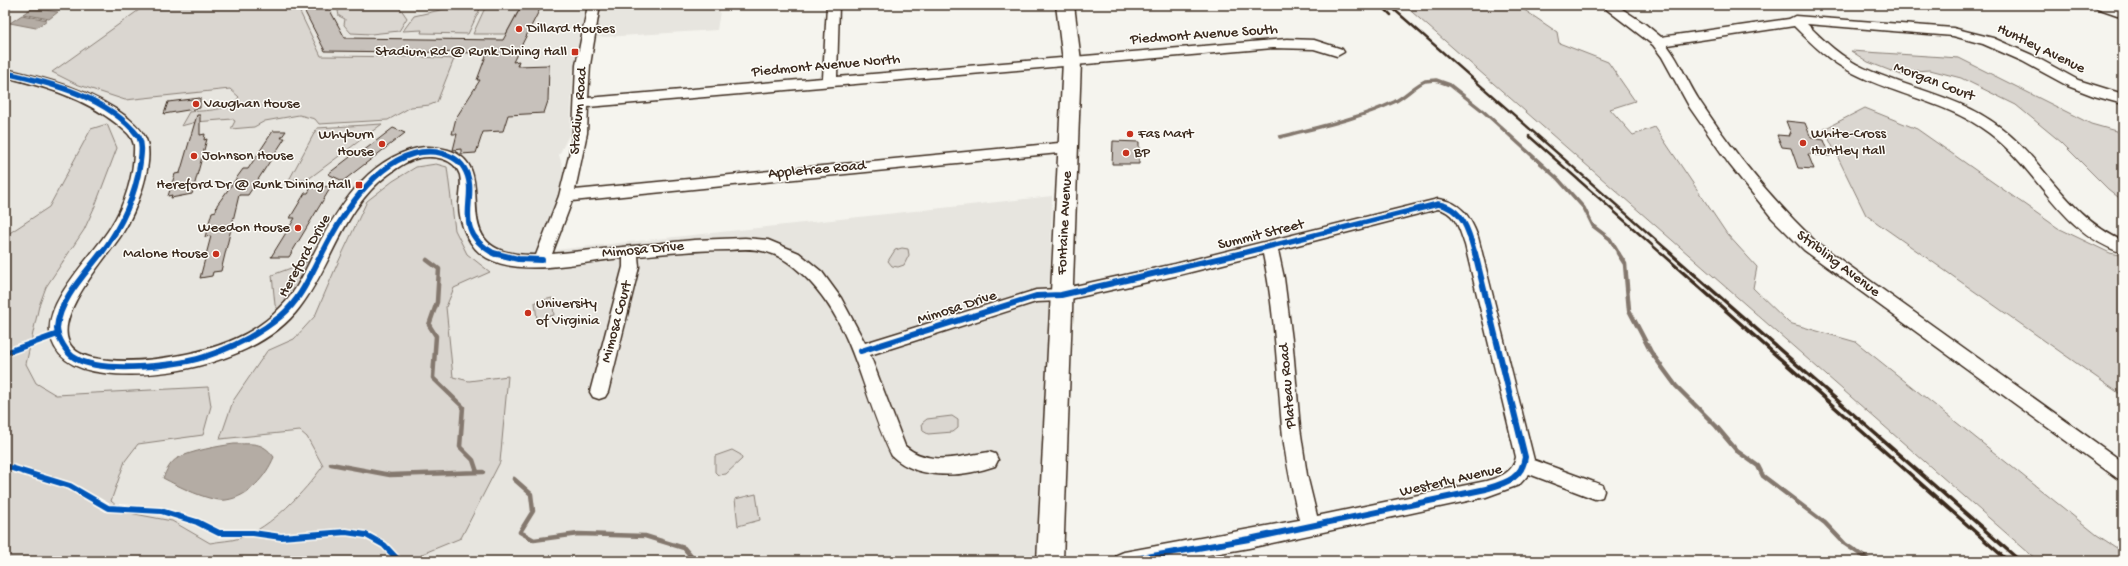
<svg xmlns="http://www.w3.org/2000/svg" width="2128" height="566" font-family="'Gochi Hand',sans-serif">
	<rect width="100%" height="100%" fill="#f5f4ee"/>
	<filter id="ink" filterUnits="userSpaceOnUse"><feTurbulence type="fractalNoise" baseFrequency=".025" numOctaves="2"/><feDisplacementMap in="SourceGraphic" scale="8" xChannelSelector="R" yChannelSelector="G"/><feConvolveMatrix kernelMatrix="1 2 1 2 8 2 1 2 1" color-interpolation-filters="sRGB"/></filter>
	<g filter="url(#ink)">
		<path fill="#e7e5df" d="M 5,5 L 593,5 L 592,12 L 721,5 L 717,30 L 588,38 L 586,47 L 577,48 L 573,72 L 570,133 L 559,155 L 573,198 L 555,250 L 1052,196 L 1049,374 L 1038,561 L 5,561 Z"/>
		<path fill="#dad6d0" stroke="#8a8077" d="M 146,5 L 305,5 L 299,10 L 321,56 L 423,57 L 454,59 L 437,102 L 430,105 L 411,107 L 388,120 L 319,124 L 315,119 L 299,115 L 265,121 L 254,127 L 231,129 L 235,121 L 232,119 L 196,122 L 181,126 L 189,112 C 205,110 229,112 239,97 L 230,89 L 125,100 L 76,84 L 52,72 Z
			M 342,5 L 398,5 L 407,18 L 399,31 L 371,34 L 351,33 L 344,25 L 345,19 L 339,16 L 338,11 Z
			M 1404,5 L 1517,5 L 1557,32 L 1559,43 L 1608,62 L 1635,101 L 1610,109 L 1633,135 L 1655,127 L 1727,234 L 1757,267 L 1753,288 L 1789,323 L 1856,342 L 2097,535 L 2123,552 L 2123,561 L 2038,561 Z
			M 470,7 L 480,9 L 468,34 L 421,33 L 422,30 L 403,31 L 414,16 L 449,8 Z
			M 488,8 L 520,8 L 506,34 L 473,34 L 484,10 Z
			M 1851,51 L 1959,58 L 2091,124 L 2123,133 L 2123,201 L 2108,189 L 2061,142 L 2016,105 L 1961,78 L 1930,70 L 1914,71 L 1904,76 L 1868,62 Z
			M 1865,108 L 1917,129 L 2058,228 L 2110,253 L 2123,256 L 2123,396 L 1866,215 L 1824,129 Z
			M 107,124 L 117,148 L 95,206 L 84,230 L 46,287 L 39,306 L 26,364 L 36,383 L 56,395 L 208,387 L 211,406 L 203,435 L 138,444 L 125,461 L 111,501 L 124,512 L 172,521 L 210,543 C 220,541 231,541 240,538 C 271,528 305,491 323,466 L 307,437 L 300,431 L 220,439 L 233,401 L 267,351 L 294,339 L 315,316 L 336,267 L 367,201 L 393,181 L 416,167 L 436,164 L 447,167 L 455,230 L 467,254 L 490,272 L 454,288 L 446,307 L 453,377 L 469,381 L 508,376 L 500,462 L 461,538 L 422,554 L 419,561 L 5,561 L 5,236 L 49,207 L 91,129 Z
			M 382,124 L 307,180 L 289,180 L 317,128 Z
			M 902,248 L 908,249 L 909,255 L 904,265 L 898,267 L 892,266 L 888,261 L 895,250 Z
			M 310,261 L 297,287 L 278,309 L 275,305 L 272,275 Z
			M 552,298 L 554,315 L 537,320 L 535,302 Z
			M 952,416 L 958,420 L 958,428 L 953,432 L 928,434 L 923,431 L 922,423 L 927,419 Z
			M 732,450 L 741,455 L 742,459 L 726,474 L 718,475 L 715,472 L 715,456 Z
			M 756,494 L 760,520 L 738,526 L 735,499 Z"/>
		<path fill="#b4aca4" stroke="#84786e" d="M 32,8 L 58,12 L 49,19 L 23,14 Z
			M 22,15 L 47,20 L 36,28 L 10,23 Z
			M 234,444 C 252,444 262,441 274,457 C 266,476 249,497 226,500 C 209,502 178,486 163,478 C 166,471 171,461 178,458 C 191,451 219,446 234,444 Z"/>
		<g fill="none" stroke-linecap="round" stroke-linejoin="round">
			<path stroke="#84786e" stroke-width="3.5" d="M 1280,137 C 1318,127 1358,119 1394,102 C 1406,96 1414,86 1425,81 L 1436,80 L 1450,85 L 1483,111 L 1558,179 L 1584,208 L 1593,226 L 1610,239 L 1619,254"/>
			<path stroke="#84786e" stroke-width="4.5" d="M 1618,253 L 1625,264 L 1629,310 L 1651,352 L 1676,386 L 1716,426 L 1737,451 L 1758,466 L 1763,476 L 1825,523 L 1845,544 L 1870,561
				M 427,260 L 439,269 L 437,302 L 429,325 L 436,336 L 433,378 L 463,407 L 460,447 L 473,460 L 477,472
				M 331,464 L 390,475 L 483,472
				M 514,479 L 531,494 L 533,511 L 520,532 L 534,540 L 578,534 L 645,536 L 684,548 L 695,561"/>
		</g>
		<path fill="#c7c1bb" stroke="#3b2a1e" d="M 309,5 L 327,5 L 345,38 L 503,40 L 522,5 L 542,5 L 513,62 L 519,61 L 517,66 L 549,65 L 548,101 L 544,113 L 508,115 L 503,131 L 483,132 L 476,153 L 461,154 L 461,149 L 453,150 L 457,134 L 452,134 L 456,118 L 480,80 L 477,80 L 487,53 L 325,51 L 304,10 Z
			M 200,98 L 200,108 L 164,114 L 168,102 Z
			M 197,115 L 200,115 L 200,135 L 205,134 L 204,140 L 207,139 L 192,194 L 171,198 L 172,195 L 168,196 L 175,174 L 180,173 Z
			M 1786,121 L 1805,123 L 1811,138 L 1824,140 L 1830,156 L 1808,154 L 1814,169 L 1798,168 L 1791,148 L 1782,147 L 1777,135 L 1790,136 L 1789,134 L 1791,134 Z
			M 393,128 L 405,133 L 343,181 L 328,174 L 354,154 L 358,155 Z
			M 273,131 L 286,131 L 281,138 L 285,138 L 248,195 L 239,195 L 221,271 L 213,272 L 212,276 L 200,278 L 211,236 L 205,237 L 212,212 L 216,211 L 217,205 L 243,169 L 248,169 Z
			M 1113,141 L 1139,142 L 1139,164 L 1112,164 Z
			M 312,186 L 331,187 L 289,257 L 271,257 L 295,218 L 290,218 L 305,193 L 308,193 Z"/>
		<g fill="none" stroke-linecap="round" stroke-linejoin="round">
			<g stroke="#3b2a1e" stroke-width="3">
				<path id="minor" d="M 588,5 L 600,5 L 590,65 L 588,98 L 823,78 L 827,5 L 839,5 L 837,77 L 1287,39 L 1314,40 L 1342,49 L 1344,52 L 1337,56 L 1314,49 L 1273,48 L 588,107 L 587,133 L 575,190 L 1069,142 L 1074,143 L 1076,147 L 1074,151 L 1069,152 L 572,201 L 552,254 L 694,240 L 745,238 L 768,240 L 799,253 L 822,272 L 841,298 L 865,343 L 1036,290 L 1061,289 L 1175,264 L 1438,199 C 1461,202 1470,216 1478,237 L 1534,460 L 1602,485 L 1604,491 L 1602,497 L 1595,499 L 1529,474 L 1519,485 L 1486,497 L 1249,548 L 1174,561 L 1114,561 L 1117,555 L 1124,552 L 1299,520 C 1292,489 1285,458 1282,427 C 1277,369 1275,311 1263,254 L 1175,276 L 1061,301 L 1036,302 L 870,355 L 905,446 C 929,467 961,456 989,452 L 995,454 L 998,460 L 995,466 C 963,477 919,481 892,456 C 861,394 855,320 799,271 C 789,262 776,253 762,251 C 752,248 740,249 729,250 C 699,250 668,253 638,256 L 639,267 L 608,392 L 605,397 L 599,399 L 593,397 L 590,392 L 623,267 L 623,258 C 584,261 523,278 487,258 C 469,248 459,224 459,204 C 460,195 462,184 460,175 C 455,158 433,155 419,158 C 408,160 398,167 389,174 C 343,207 333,264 300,307 C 262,359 165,381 104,373 C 79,370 54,361 50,332 C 46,300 93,255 110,228 C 125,205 135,173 134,145 C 132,135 124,130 117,124 C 84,98 46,87 5,77 L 5,69 C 49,79 92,90 128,118 C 135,124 141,129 145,137 C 157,160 135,214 122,234 C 106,260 25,344 94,358 C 124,364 156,360 186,354 C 221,347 256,334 281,307 C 296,292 304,273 313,255 C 336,211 366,159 418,148 C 428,146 438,147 448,150 C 508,168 434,257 536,255 L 559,196 L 569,156 L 573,133 L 576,65 ZM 1438,209 C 1456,212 1460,231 1465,245 L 1516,457 C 1513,473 1500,477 1486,481 L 1317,516 L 1307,475 L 1300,428 L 1293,348 L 1284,278 L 1278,250 Z
					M 1601,5 L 1616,5 L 1645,24 L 1661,37 L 1789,19 L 1795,16 L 1953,28 L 1993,38 L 2032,55 L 2078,80 L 2123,94 L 2123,104 L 2094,96 L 2068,86 L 2022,61 L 1983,44 L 1953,36 L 1807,24 C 1824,41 1842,58 1864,68 C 1909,89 1960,96 2000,127 C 2046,162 2067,216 2123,241 L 2123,253 C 2060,233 2039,170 1989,133 C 1948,102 1897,96 1853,73 C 1830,62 1812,44 1794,26 L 1667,45 C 1681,63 1688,84 1701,103 C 1734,153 1772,200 1816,242 L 2123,462 L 2123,480 L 2117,478 L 1804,250 L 1772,218 L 1729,164 L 1690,108 L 1662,57 L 1653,45 Z
					M 2096,5 L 2114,5 L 2123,8 L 2123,17 L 2097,8 Z"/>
			</g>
			<g stroke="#3b2a1e" stroke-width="3">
				<path id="primary" d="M 1056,5 L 1074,5 L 1081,61 L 1063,561 L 1037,561 L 1063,61 Z"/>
			</g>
			<use href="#minor" fill="#fdfcf7" fill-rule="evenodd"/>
			<use href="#primary" fill="#fdfcf7" fill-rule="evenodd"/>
			<path stroke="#3b2a1e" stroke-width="2.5" d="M 1381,5 L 1391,15
				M 1389,5 L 1672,254
				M 1529,136 L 1662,254"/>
			<path stroke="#3b2a1e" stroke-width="3.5" d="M 1661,253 L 2008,561
				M 1670,253 L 2020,561"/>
			<g stroke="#fdfcf7" stroke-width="8">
				<path id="cycleway-far1" d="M 5,73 C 52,83 108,97 139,137 C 143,146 141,155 140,164 C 135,198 121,227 101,254
					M 322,254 C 342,214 383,146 436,152 C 447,154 458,158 464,168 C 482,197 447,228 495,254
					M 1239,254 L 1438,204 C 1463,208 1469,232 1475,254"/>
			</g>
			<g stroke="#fdfcf7" stroke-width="9">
				<path id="cycleway" d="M 101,253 C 85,274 59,300 57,328 C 57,334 60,340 63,345 C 66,350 69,355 75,358 C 101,374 175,366 204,357 C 232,348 258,335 281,316 C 301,299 310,276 322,253
					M 493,253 L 518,259 L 542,260
					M 861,351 L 1036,296 L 1061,295 L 1243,253
					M 5,353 L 58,334
					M 5,466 L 70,486 L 108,508 L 161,511 L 197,522 L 219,533 L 253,533 L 281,537 L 346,532 L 366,535 L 384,545 L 399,561
					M 1124,561 L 1249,539 L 1486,489 C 1505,483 1522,479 1525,457 L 1475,253"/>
			</g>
			<use href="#cycleway-far1" stroke="#0057b8" stroke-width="5.5"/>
			<use href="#cycleway" stroke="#0057b8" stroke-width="6"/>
		</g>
	</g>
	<g fill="#c8321e" stroke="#fdfcf7" stroke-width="1.5">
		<circle cx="519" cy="29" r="4"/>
		<rect x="571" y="48" width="8" height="8" rx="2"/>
		<circle cx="196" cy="104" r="4"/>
		<circle cx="1130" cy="134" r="4"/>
		<circle cx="1803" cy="143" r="4"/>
		<circle cx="382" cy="144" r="4"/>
		<circle cx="1126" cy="153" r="4"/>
		<circle cx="194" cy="156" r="4"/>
		<rect x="355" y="181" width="8" height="8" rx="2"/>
		<circle cx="298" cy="228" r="4"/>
		<circle cx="216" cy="254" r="4"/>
		<circle cx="528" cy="313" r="4"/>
	</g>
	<g text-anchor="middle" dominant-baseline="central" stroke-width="3" stroke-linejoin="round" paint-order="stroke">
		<g font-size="15" fill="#3b2a1e" stroke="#fdfcf7" text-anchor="start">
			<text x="527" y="29">Dillard Houses</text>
			<text x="567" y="52" text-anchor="end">Stadium Rd @ Runk Dining Hall</text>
			<text x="204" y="104">Vaughan House</text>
			<text x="1138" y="134">Fas Mart</text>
			<text x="1811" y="134">White-Cross<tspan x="1811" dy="17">Huntley Hall</tspan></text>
			<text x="374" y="135" text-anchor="end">Whyburn<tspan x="374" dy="17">House</tspan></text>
			<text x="1134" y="153">BP</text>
			<text x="202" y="156">Johnson House</text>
			<text x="351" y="185" text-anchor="end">Hereford Dr @ Runk Dining Hall</text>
			<text x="290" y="228" text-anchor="end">Weedon House</text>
			<text x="208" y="254" text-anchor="end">Malone House</text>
			<text x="536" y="304">University<tspan x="536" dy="17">of Virginia</tspan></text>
		</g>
		<g font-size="15" fill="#3b2a1e" stroke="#fdfcf7">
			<text transform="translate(1204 35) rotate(-4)">Piedmont Avenue South</text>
			<text transform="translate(2041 49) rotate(26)">Huntley Avenue</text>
			<text transform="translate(826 66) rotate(-5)">Piedmont Avenue North</text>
			<text transform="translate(1934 82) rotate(21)">Morgan Court</text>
			<text transform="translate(579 111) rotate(-85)">Stadium Road</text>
			<text transform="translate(817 170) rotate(-5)">Appletree Road</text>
			<text transform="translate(1065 223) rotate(-87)">Fontaine Avenue</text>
			<text transform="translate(1261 235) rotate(-14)">Summit Street</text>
			<text transform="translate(643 250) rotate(-5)">Mimosa Drive</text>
			<text transform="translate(305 256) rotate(-61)">Hereford Drive</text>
			<text transform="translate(1838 264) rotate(37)">Stribling Avenue</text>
			<text transform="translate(957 308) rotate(-18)">Mimosa Drive</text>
			<text transform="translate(617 322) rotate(-75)">Mimosa Court</text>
			<text transform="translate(1288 386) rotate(-95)">Plateau Road</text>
			<text transform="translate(1451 481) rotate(-13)">Westerly Avenue</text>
		</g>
	</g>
	<rect width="2128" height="566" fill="none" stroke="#fdfcf7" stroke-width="20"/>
	<rect x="10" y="10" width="2108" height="546" fill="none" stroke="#3b2a1e" stroke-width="1.5" filter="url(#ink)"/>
</svg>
